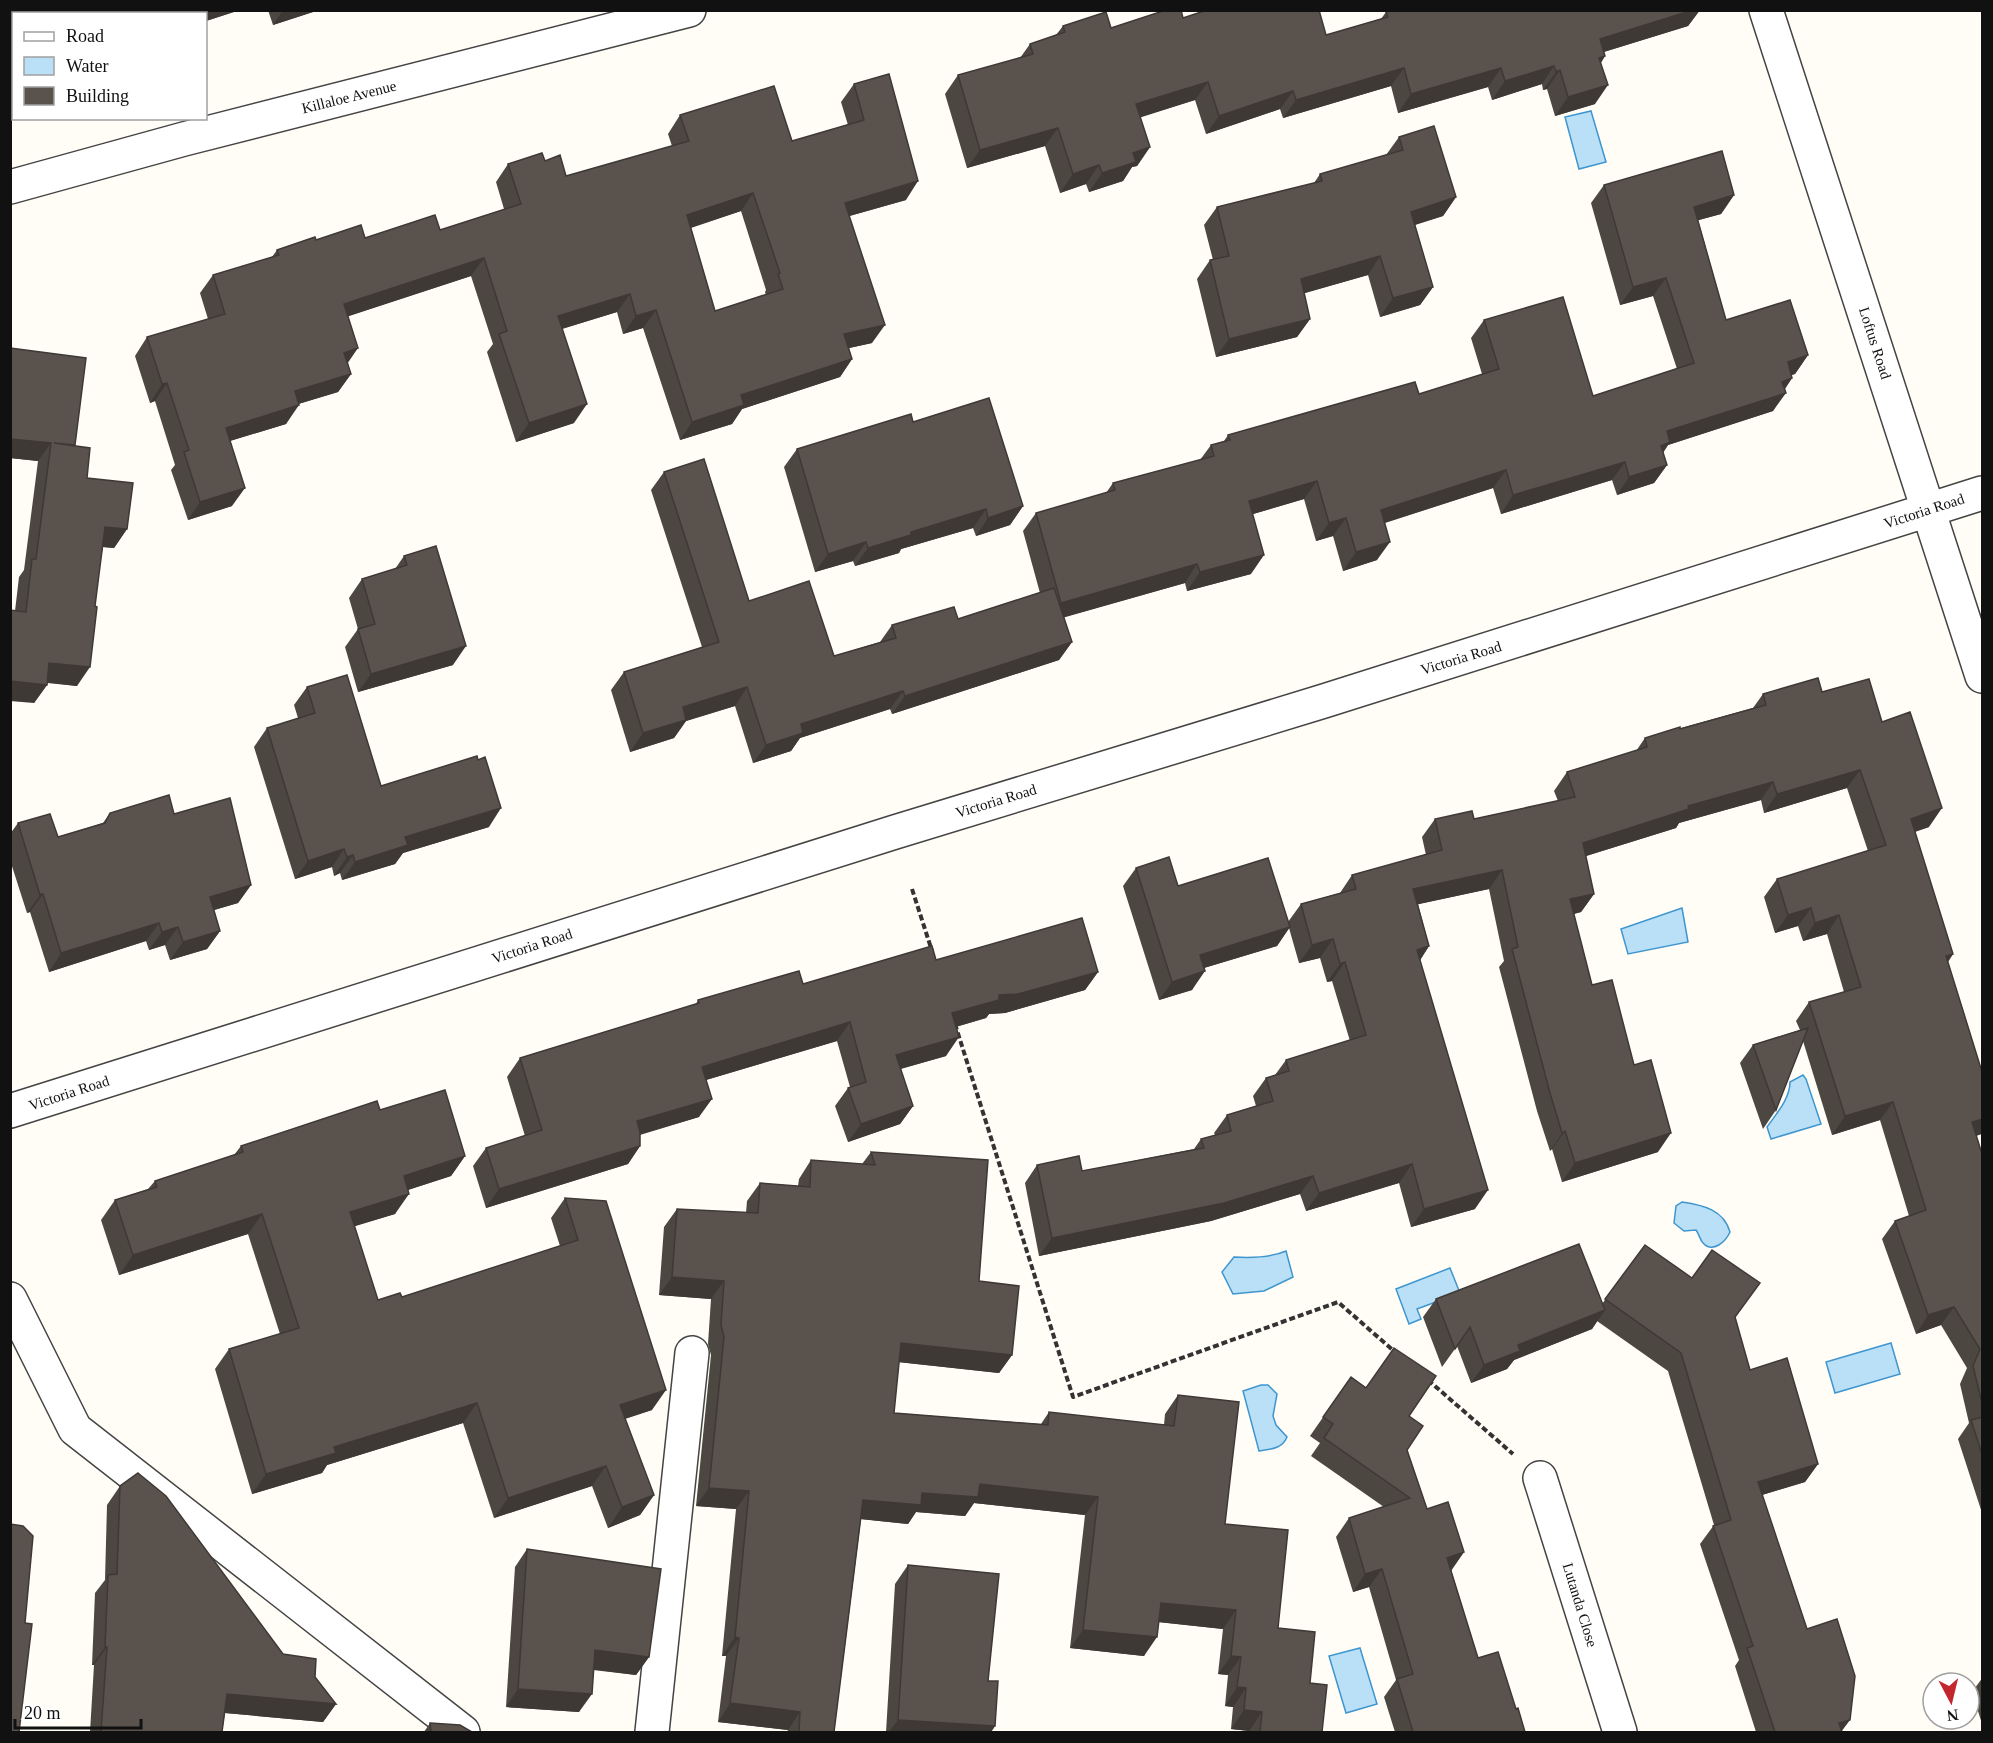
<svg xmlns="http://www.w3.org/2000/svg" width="1993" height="1743" font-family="'Times New Roman',serif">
	<rect width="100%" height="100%" fill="#fffdf5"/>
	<path fill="#b9e0f7" stroke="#3f96cf" stroke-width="1.5" d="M 1591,111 L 1606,162 L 1579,169 L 1565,117 Z
		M 1682,908 L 1688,942 L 1628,954 L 1621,929 Z
		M 1803,1075 L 1806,1079 L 1821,1124 L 1771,1139 L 1767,1127 C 1776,1114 1790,1099 1790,1082 Z
		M 1682,1202 C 1703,1205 1724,1210 1730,1232 C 1726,1241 1713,1254 1703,1243 C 1700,1240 1699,1234 1696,1230 L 1684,1231 L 1674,1223 L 1676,1206 Z
		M 1286,1251 L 1293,1277 L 1264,1291 L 1233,1294 L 1222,1272 L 1234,1257 C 1251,1258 1270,1258 1286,1251 Z
		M 1450,1268 L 1460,1293 L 1417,1309 L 1421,1319 L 1409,1324 L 1396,1289 Z
		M 1891,1343 L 1900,1374 L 1835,1393 L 1826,1362 Z
		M 1261,1385 L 1268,1385 L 1277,1394 L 1273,1416 L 1276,1425 L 1287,1437 C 1282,1449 1271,1449 1259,1451 L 1243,1391 Z
		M 1360,1648 L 1377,1704 L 1346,1713 L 1329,1656 Z"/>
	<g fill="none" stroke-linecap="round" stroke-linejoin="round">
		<g stroke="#444" stroke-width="36">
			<path id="minor" d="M 1766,10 L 1982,676
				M 10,187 L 184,139 L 689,10
				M 10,1111 L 895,832 L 1324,701 L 1982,493
				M 10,1299 L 75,1429 L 463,1732
				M 1540,1478 L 1620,1732
				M 652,1732 L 692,1353"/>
		</g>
		<path stroke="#333" stroke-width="4" stroke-dasharray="6 3" stroke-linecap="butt" d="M 912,889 L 932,951
			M 955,1024 L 1073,1397 L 1338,1302 L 1395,1352
			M 1428,1380 L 1513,1454"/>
		<use href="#minor" stroke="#fff" stroke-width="33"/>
	</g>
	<path fill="#4d4742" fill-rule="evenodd" d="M 145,10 L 240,10 L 206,21 L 206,14 L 146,14 Z
		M 268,10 L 313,10 L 313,12 L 273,25 Z
		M 1390,10 L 1700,10 L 1688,26 L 1604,52 L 1605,56 L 1601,63 L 1595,104 L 1555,116 L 1547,89 L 1543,90 L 1542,84 L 1492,100 L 1488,87 L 1398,113 L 1391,86 L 1283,118 L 1280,109 L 1206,134 L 1195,100 L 1140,117 L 1150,147 L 1137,166 L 1132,167 L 1123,181 L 1089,192 L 1086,184 L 1060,193 L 1045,146 L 967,168 L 945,94 L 958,75 L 1020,58 L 1030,44 L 1056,35 L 1063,26 L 1111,28 L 1183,18 L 1326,35 L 1381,19 L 1386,12 Z
		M 854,84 L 906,200 L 849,216 L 872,343 L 849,348 L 852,359 L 840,377 L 742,409 L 732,424 L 680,440 L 643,328 L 623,334 L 617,312 L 562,329 L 574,423 L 516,442 L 487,352 L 493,344 L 471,276 L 348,316 L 348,363 L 351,374 L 338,392 L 298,404 L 286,424 L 230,441 L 232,506 L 188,520 L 171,470 L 175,465 L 155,401 L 150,403 L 135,356 L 147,337 L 208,319 L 200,293 L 213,275 L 272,257 L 277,250 L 316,240 L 365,238 L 440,230 L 504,209 L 496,182 L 508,164 L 545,161 L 566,176 L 672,146 L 668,134 L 680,115 L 792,141 L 848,125 L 841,102 ZM 741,211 L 766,290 L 765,292 L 766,295 L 715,311 L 691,228 Z
		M 1399,137 L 1456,197 L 1443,216 L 1415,225 L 1433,287 L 1420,305 L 1380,317 L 1368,275 L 1304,293 L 1310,319 L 1297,337 L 1216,357 L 1197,279 L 1210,260 L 1213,260 L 1204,225 L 1217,207 L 1314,183 L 1320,174 L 1386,155 Z
		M 1604,185 L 1734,195 L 1721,214 L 1698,220 L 1726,320 L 1808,355 L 1795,374 L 1791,375 L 1792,378 L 1785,389 L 1773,411 L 1668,445 L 1663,453 L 1667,465 L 1654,483 L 1617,495 L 1612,480 L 1501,514 L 1493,488 L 1385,523 L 1377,560 L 1343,571 L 1333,536 L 1316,541 L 1304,499 L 1253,514 L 1251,574 L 1187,591 L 1185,583 L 1064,617 L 1072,642 L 1059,660 L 892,714 L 890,709 L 800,738 L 791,751 L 753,763 L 735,706 L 686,721 L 674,738 L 630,752 L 611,690 L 624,672 L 702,647 L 651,490 L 664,472 L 749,601 L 834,656 L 880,642 L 892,625 L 958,619 L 1040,593 L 1023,531 L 1036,513 L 1106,493 L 1113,483 L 1200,460 L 1211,445 L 1224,441 L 1228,435 L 1419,394 L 1482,374 L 1471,338 L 1484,320 L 1593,396 L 1677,369 L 1653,296 L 1620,305 L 1591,203 Z
		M 10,348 L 75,445 L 74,446 L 87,478 L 127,529 L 114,548 L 103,547 L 77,686 L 47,683 L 47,685 L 34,703 L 15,611 L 19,577 L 24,570 L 38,461 L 10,458 Z
		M 913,422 L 1023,506 L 1010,525 L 976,536 L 973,528 L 901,549 L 899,553 L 855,566 L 853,561 L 815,572 L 784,467 L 797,449 Z
		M 404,556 L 453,665 L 358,692 L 345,647 L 358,629 L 349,598 L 362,579 L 395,569 Z
		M 307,687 L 381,786 L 489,827 L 403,853 L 395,864 L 342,880 L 340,873 L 334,876 L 332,867 L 295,879 L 254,747 L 267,728 L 298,718 L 294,705 Z
		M 1822,692 L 1882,722 L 1929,827 L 1915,832 L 1953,954 L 1948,962 L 1983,1075 L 1983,1133 L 1976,1136 L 1983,1157 L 1983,1516 L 1958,1439 L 1969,1423 L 1960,1384 L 1967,1368 L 1941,1325 L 1916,1334 L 1882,1239 L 1895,1221 L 1909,1216 L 1880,1120 L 1832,1135 L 1803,1041 L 1776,1110 L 1763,1129 L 1740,1063 L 1753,1045 L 1800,1030 L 1796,1021 L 1809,1002 L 1844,992 L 1827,934 L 1803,941 L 1798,926 L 1775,933 L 1764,897 L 1777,879 L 1868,851 L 1847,788 L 1764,813 L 1761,800 L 1679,823 L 1676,828 L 1586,856 L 1594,894 L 1581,912 L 1574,914 L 1592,985 L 1634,1065 L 1658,1152 L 1562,1182 L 1552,1149 L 1550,1151 L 1537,1111 L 1499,967 L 1504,961 L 1489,889 L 1418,904 L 1429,946 L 1420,960 L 1475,1209 L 1411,1227 L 1399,1183 L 1306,1211 L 1300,1194 L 1211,1221 L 1039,1256 L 1025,1183 L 1037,1165 L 1082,1171 L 1194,1149 L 1201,1139 L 1215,1135 L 1214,1133 L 1227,1115 L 1256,1106 L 1253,1096 L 1266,1078 L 1275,1075 L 1286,1060 L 1350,1041 L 1332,981 L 1327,982 L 1320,958 L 1299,963 L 1289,928 L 1277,946 L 1204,968 L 1192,990 L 1159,1000 L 1123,886 L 1136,868 L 1178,886 L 1288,922 L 1301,904 L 1340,893 L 1352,875 L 1426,855 L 1422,837 L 1435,819 L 1474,819 L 1558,801 L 1554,791 L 1567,772 L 1636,751 L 1645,738 L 1753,708 L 1763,694 Z
		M 110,813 L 174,814 L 251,885 L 238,903 L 214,910 L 220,931 L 207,949 L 170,960 L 165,945 L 149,950 L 146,941 L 49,972 L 30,912 L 27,913 L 10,860 L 10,834 L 18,823 L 58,837 L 103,823 Z
		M 936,960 L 1098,972 L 1085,990 L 1005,1013 L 989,1014 L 986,1018 L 955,1027 L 946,1056 L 900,1069 L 913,1106 L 900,1124 L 848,1142 L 835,1106 L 848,1088 L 850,1087 L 837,1041 L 706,1080 L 699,1117 L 640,1135 L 640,1146 L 628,1164 L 486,1208 L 473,1166 L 486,1148 L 525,1136 L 507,1077 L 520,1058 L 696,1004 L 698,1000 L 803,984 Z
		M 380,1110 L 465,1156 L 451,1176 L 408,1190 L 395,1214 L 354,1226 L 378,1300 L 402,1297 L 560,1246 L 551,1218 L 565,1198 L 652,1410 L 625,1419 L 654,1495 L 640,1515 L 608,1528 L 592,1486 L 494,1518 L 463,1423 L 327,1465 L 322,1473 L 252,1494 L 215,1369 L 229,1349 L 280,1334 L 248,1234 L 119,1275 L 101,1220 L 115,1200 L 148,1189 L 155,1181 L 234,1155 L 241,1146 Z
		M 871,1152 L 979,1281 L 1012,1355 L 999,1373 L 899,1362 L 894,1413 L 1041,1424 L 1049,1412 L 1164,1425 L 1165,1414 L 1178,1395 L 1225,1524 L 1278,1628 L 1310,1683 L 1322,1732 L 1249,1732 L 1249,1731 L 1231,1729 L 1233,1707 L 1225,1706 L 1228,1675 L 1218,1674 L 1223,1629 L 1159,1622 L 1144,1656 L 1070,1648 L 1085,1515 L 974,1503 L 965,1516 L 916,1512 L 908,1524 L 861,1519 L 834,1732 L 787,1732 L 788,1730 L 718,1722 L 726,1656 L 722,1656 L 736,1509 L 696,1506 L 711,1355 L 708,1344 L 711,1299 L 659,1295 L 664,1227 L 677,1209 L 746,1213 L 747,1201 L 760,1183 L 798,1186 L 799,1179 L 811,1160 L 862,1164 Z
		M 1645,1245 L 1735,1318 L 1750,1370 L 1818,1464 L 1805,1482 L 1762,1495 L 1842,1732 L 1756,1732 L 1735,1666 L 1739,1660 L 1700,1544 L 1714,1525 L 1668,1371 L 1597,1321 L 1592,1329 L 1514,1360 L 1507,1369 L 1471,1383 L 1457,1346 L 1442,1367 L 1423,1317 L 1436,1299 L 1602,1304 Z
		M 1351,1377 L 1409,1416 L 1407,1450 L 1427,1509 L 1464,1552 L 1451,1570 L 1478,1658 L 1516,1709 L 1525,1732 L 1395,1732 L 1384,1697 L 1396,1680 L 1369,1587 L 1353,1592 L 1336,1537 L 1349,1518 L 1384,1507 L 1311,1456 L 1320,1443 L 1310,1436 Z
		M 120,1486 L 283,1654 L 315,1677 L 336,1704 L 323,1722 L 225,1713 L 222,1732 L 90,1732 L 94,1665 L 92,1665 L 95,1593 L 105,1580 L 107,1505 Z
		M 527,1549 L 649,1657 L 636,1675 L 593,1670 L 579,1712 L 506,1707 L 515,1567 Z
		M 908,1565 L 988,1681 L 995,1726 L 991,1732 L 886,1732 L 895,1584 Z
		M 1983,1677 L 1983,1727 L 1972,1692 Z
		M 430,1723 L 472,1732 L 424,1732 Z"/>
	<path fill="#3f3936" d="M 201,10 L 240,10 L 206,21 L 206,22 L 206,14 Z
		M 283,10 L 313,10 L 313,12 L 273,25 Z
		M 1693,10 L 1700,10 L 1688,26 L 1587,57 L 1600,39 Z
		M 1605,56 L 1592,75 L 1599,58 Z
		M 1554,66 L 1542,84 L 1492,100 L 1505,81 Z
		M 1404,68 L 1391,86 L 1283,118 L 1296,100 Z
		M 1501,68 L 1488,87 L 1398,113 L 1411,94 Z
		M 1560,70 L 1547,89 L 1543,90 L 1556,72 Z
		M 1208,82 L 1195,100 L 1123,123 L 1136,104 Z
		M 1608,85 L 1595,104 L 1555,116 L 1568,97 Z
		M 1293,91 L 1280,109 L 1206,134 L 1219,116 Z
		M 1058,128 L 1045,146 L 967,168 L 980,150 Z
		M 1150,147 L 1137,166 L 1132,167 L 1123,181 L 1089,192 L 1102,173 L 1133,153 Z
		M 1099,165 L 1086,184 L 1060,193 L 1073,174 Z
		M 918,181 L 906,200 L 832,221 L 845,203 Z
		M 753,193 L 741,211 L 674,233 L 687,215 Z
		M 1734,195 L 1721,214 L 1681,225 L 1694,207 Z
		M 1456,197 L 1443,216 L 1398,230 L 1411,212 Z
		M 1380,256 L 1368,275 L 1288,298 L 1301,279 Z
		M 484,258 L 471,276 L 331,322 L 344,304 Z
		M 1666,278 L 1653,296 L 1620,305 L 1633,287 Z
		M 1433,287 L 1420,305 L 1380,317 L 1393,298 Z
		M 630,294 L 617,312 L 545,334 L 558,316 Z
		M 656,310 L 643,328 L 623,334 L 636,316 Z
		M 1310,319 L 1297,337 L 1216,357 L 1229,339 Z
		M 885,325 L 872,343 L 831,352 L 844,334 Z
		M 358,348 L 345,367 L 344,353 Z
		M 1808,355 L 1795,374 L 1775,380 L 1788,362 Z
		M 852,359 L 840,377 L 742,409 L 732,424 L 680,440 L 692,422 L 741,395 Z
		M 351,374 L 338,392 L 282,409 L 295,391 Z
		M 1792,378 L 1781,394 L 1786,393 L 1773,411 L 1668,445 L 1657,461 L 1648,464 L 1667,431 L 1782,382 Z
		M 167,383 L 155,401 L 150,403 L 162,384 Z
		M 587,404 L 574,423 L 516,442 L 529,423 Z
		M 299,405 L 286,424 L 213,446 L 226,428 Z
		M 10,439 L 51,443 L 38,461 L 10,458 Z
		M 1625,462 L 1612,480 L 1501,514 L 1513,495 Z
		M 1667,465 L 1654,483 L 1617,495 L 1629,477 Z
		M 1506,470 L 1493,488 L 1368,528 L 1381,510 Z
		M 1317,481 L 1304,499 L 1236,519 L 1249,501 Z
		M 245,488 L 232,506 L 188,520 L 200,502 Z
		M 1023,506 L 1010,525 L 976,536 L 988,518 Z
		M 986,509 L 973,528 L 901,549 L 899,553 L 855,566 L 868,548 L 911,532 Z
		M 1346,518 L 1333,536 L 1316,541 L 1329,523 Z
		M 105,527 L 127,529 L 114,548 L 92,546 Z
		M 866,542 L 853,561 L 815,572 L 828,554 Z
		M 1390,542 L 1377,560 L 1343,571 L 1356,552 Z
		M 1264,555 L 1251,574 L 1187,591 L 1200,572 Z
		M 1197,564 L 1185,583 L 1048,622 L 1061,603 Z
		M 1072,642 L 1059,660 L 892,714 L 905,696 Z
		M 466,646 L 453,665 L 358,692 L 371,674 Z
		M 49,663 L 90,667 L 77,686 L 36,681 Z
		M 10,681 L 47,685 L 34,703 L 10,701 Z
		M 747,687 L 735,706 L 686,721 L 674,738 L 630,752 L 643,733 L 683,707 Z
		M 903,691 L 890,709 L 800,738 L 791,751 L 753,763 L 766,745 L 801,724 Z
		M 1860,770 L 1847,788 L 1764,813 L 1777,794 Z
		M 1773,782 L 1761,800 L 1679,823 L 1676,828 L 1570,861 L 1583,843 L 1688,806 Z
		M 501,808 L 489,827 L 403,853 L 395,864 L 342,880 L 355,862 L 405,837 Z
		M 1942,808 L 1929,827 L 1898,837 L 1911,819 Z
		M 344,849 L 332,867 L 295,879 L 308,861 Z
		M 353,855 L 340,873 L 334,876 L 347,857 Z
		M 1502,870 L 1489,889 L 1401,908 L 1413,889 Z
		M 251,885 L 238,903 L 197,915 L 210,897 Z
		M 43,894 L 30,912 L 27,913 L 40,895 Z
		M 1594,894 L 1581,912 L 1557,918 L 1570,899 Z
		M 1811,908 L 1798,926 L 1775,933 L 1788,915 Z
		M 1839,915 L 1827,934 L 1803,941 L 1815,923 Z
		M 159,923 L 146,941 L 49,972 L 61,953 Z
		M 178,927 L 165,945 L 149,950 L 162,932 Z
		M 1290,927 L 1277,946 L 1187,973 L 1200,955 Z
		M 220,931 L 207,949 L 170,960 L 183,942 Z
		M 1333,939 L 1320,958 L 1299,963 L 1312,945 Z
		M 1429,946 L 1417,965 L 1417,950 Z
		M 1953,954 L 1940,973 L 1946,956 Z
		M 1345,962 L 1332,981 L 1327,982 L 1340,964 Z
		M 1205,971 L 1192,990 L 1159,1000 L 1172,982 Z
		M 1098,972 L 1085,990 L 1005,1013 L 989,1014 L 986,1018 L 939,1032 L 952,1013 L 999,995 Z
		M 850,1022 L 837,1041 L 689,1085 L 702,1067 Z
		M 959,1037 L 946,1056 L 883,1074 L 896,1055 Z
		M 712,1099 L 699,1117 L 624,1139 L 637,1121 Z
		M 1893,1102 L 1880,1120 L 1832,1135 L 1845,1116 Z
		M 913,1106 L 900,1124 L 848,1142 L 861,1124 Z
		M 1983,1119 L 1982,1134 L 1959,1141 L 1972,1122 Z
		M 1565,1131 L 1552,1149 L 1550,1151 L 1562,1133 Z
		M 1671,1133 L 1658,1152 L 1562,1182 L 1575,1163 Z
		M 640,1146 L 628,1164 L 486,1208 L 499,1189 Z
		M 465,1156 L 451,1176 L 389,1196 L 404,1176 Z
		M 1412,1164 L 1399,1183 L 1306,1211 L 1319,1193 Z
		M 1313,1176 L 1300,1194 L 1211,1221 L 1039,1256 L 1052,1238 Z
		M 1488,1190 L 1475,1209 L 1411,1227 L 1424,1209 Z
		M 409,1194 L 395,1214 L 336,1232 L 350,1212 Z
		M 262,1214 L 248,1234 L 119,1275 L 133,1255 Z
		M 672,1277 L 724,1281 L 711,1299 L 659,1295 Z
		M 1954,1307 L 1941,1325 L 1916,1334 L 1928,1315 Z
		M 1605,1310 L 1592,1329 L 1514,1360 L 1507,1369 L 1471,1383 L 1484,1365 L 1518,1345 Z
		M 901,1343 L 1012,1355 L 999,1373 L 888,1361 Z
		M 666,1390 L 652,1410 L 605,1425 L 620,1405 Z
		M 477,1403 L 463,1423 L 327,1465 L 322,1473 L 252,1494 L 266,1474 L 334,1447 Z
		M 1818,1464 L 1805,1482 L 1745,1500 L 1758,1482 Z
		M 606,1466 L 592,1486 L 494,1518 L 508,1498 Z
		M 980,1484 L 1098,1497 L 1085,1515 L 974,1503 L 965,1516 L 916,1512 L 908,1524 L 850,1518 L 863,1500 L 922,1493 Z
		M 709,1488 L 749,1491 L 736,1509 L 696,1506 Z
		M 654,1495 L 640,1515 L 608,1528 L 622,1507 Z
		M 1464,1552 L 1451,1571 L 1447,1558 Z
		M 1382,1569 L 1369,1587 L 1353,1592 L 1365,1574 Z
		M 1161,1603 L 1236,1610 L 1223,1629 L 1148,1621 Z
		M 1083,1630 L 1157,1637 L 1144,1656 L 1070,1648 Z
		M 735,1637 L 739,1638 L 726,1656 L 722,1656 Z
		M 105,1647 L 107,1647 L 94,1665 L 92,1665 Z
		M 595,1650 L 649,1657 L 636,1675 L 582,1668 Z
		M 1231,1656 L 1241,1657 L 1228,1675 L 1218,1674 Z
		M 1237,1687 L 1246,1688 L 1233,1707 L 1225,1706 Z
		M 518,1689 L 592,1694 L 579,1712 L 506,1707 Z
		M 227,1694 L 336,1704 L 323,1722 L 214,1712 Z
		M 730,1703 L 800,1712 L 788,1730 L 718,1722 Z
		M 1244,1710 L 1262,1712 L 1249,1731 L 1231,1729 Z
		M 898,1720 L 995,1726 L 991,1732 L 889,1732 Z
		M 1850,1720 L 1841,1732 L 1839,1723 Z"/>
	<path fill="#5a524d" stroke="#3f3936" stroke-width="1.5" fill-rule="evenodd" d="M 163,10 L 205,10 L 207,19 L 206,20 L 206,14 L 164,14 Z
		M 1166,10 L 1181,10 L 1183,18 L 1207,10 L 1319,10 L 1326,35 L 1388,17 L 1386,12 L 1390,10 L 1693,10 L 1600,39 L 1605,56 L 1599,58 L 1608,85 L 1568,97 L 1560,70 L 1556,72 L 1554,66 L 1505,81 L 1501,68 L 1411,94 L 1404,68 L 1296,100 L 1293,91 L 1219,116 L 1208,82 L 1136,104 L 1150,147 L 1133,153 L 1136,162 L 1102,173 L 1099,165 L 1073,174 L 1058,128 L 980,150 L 958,75 L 1033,54 L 1030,44 L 1065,32 L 1063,26 L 1106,12 L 1111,28 Z
		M 889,74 L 918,181 L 845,203 L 885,325 L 844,334 L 852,359 L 741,395 L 744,405 L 692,422 L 656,310 L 636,316 L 630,294 L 558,316 L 587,404 L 529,423 L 499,334 L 507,331 L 484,258 L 344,304 L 358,348 L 344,353 L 351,374 L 295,391 L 299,405 L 226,428 L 245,488 L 200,502 L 184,452 L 189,450 L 167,383 L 162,384 L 147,337 L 225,314 L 213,275 L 279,255 L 277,250 L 315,237 L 316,240 L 361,225 L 365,238 L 435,215 L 440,230 L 521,204 L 508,164 L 542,153 L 545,161 L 560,155 L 566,176 L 689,141 L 680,115 L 774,86 L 792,141 L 864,120 L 854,84 ZM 753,193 L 780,273 L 778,274 L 783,289 L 715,311 L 687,215 Z
		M 1434,126 L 1456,197 L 1411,212 L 1433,287 L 1393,298 L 1380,256 L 1301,279 L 1310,319 L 1229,339 L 1210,260 L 1229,256 L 1217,207 L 1322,181 L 1320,174 L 1403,150 L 1399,137 Z
		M 1722,151 L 1734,195 L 1694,207 L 1726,320 L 1790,300 L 1808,355 L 1788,362 L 1792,378 L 1782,382 L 1786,393 L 1667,431 L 1670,442 L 1661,446 L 1667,465 L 1629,477 L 1625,462 L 1513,495 L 1506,470 L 1381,510 L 1390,542 L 1356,552 L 1346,518 L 1329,523 L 1317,481 L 1249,501 L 1264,555 L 1200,572 L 1197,564 L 1061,603 L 1036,513 L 1115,490 L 1113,483 L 1214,456 L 1211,445 L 1230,440 L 1228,435 L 1415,382 L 1419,394 L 1499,369 L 1484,320 L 1563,297 L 1593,396 L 1694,363 L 1666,278 L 1633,287 L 1604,185 Z
		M 10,348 L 86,358 L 75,445 L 54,443 L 90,448 L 87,478 L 133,483 L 127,529 L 105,527 L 95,606 L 97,607 L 90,667 L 49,663 L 47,685 L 10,681 L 10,610 L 26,612 L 32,559 L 36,559 L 51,443 L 10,439 Z
		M 989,398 L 1023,506 L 988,518 L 986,509 L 911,532 L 911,535 L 868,548 L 866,542 L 828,554 L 797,449 L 911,414 L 913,422 Z
		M 704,459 L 749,601 L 809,581 L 834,656 L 896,638 L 892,625 L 954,607 L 958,619 L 1054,588 L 1072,642 L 905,696 L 903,691 L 801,724 L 803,733 L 766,745 L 747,687 L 683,707 L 686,720 L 643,733 L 624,672 L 719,642 L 664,472 Z
		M 436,546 L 466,646 L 371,674 L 358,629 L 375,624 L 362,579 L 407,565 L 404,556 Z
		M 347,675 L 381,786 L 477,756 L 478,760 L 485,757 L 501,808 L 405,837 L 408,845 L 355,862 L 353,855 L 347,857 L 344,849 L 308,861 L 267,728 L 315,713 L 307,687 Z
		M 1818,678 L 1822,692 L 1869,679 L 1882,722 L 1910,712 L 1942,808 L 1911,819 L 1953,954 L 1946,956 L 1983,1075 L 1983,1119 L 1972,1122 L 1983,1157 L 1983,1407 L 1973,1366 L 1980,1349 L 1954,1307 L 1928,1315 L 1895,1221 L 1926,1210 L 1893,1102 L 1845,1116 L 1809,1002 L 1861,987 L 1839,915 L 1815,923 L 1811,908 L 1788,915 L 1777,879 L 1886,845 L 1860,770 L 1777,794 L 1773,782 L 1688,806 L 1689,809 L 1583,843 L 1594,894 L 1570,899 L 1592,985 L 1612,980 L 1634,1065 L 1651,1060 L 1671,1133 L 1575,1163 L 1565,1131 L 1562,1133 L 1550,1093 L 1512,949 L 1518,947 L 1502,870 L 1413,889 L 1429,946 L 1417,950 L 1488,1190 L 1424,1209 L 1412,1164 L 1319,1193 L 1313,1176 L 1224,1203 L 1052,1238 L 1037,1165 L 1079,1156 L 1082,1171 L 1204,1148 L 1201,1139 L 1231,1131 L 1227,1115 L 1273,1101 L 1266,1078 L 1289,1071 L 1286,1060 L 1366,1035 L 1345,962 L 1340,964 L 1333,939 L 1312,945 L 1301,904 L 1356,889 L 1352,875 L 1442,850 L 1435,819 L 1472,811 L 1474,819 L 1575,797 L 1567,772 L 1647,747 L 1645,738 L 1680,727 L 1680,729 L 1766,705 L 1763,694 Z
		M 169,795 L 174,814 L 230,798 L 251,885 L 210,897 L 220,931 L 183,942 L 178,927 L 162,932 L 159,923 L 61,953 L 43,894 L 40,895 L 18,823 L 50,814 L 58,837 L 105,823 L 110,813 Z
		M 1169,857 L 1178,886 L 1268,858 L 1290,927 L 1200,955 L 1205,971 L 1172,982 L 1136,868 Z
		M 1082,918 L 1098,972 L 1018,994 L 999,995 L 999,1000 L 952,1013 L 959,1037 L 896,1055 L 913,1106 L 861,1124 L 848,1088 L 866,1082 L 850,1022 L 702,1067 L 712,1099 L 637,1121 L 640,1132 L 640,1146 L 499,1189 L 486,1148 L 542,1130 L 520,1058 L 699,1003 L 698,1000 L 799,971 L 803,984 L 932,946 L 936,960 Z
		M 1808,1028 L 1776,1110 L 1753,1045 Z
		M 445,1090 L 465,1156 L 404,1176 L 409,1194 L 350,1212 L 378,1300 L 400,1293 L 402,1297 L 578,1240 L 565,1198 L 606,1201 L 666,1390 L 620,1405 L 654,1495 L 622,1507 L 606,1466 L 508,1498 L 477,1403 L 334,1447 L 336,1453 L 266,1474 L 229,1349 L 299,1328 L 262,1214 L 133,1255 L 115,1200 L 157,1187 L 155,1181 L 243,1152 L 241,1146 L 377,1101 L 380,1110 Z
		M 871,1152 L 988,1160 L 979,1281 L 1019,1286 L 1012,1355 L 901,1343 L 894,1413 L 1048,1425 L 1049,1412 L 1174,1426 L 1178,1395 L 1239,1402 L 1225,1524 L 1288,1530 L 1278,1628 L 1315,1632 L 1310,1683 L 1327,1685 L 1322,1732 L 1260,1732 L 1262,1712 L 1244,1710 L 1246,1688 L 1237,1687 L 1241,1657 L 1231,1656 L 1236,1610 L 1161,1603 L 1157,1637 L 1083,1630 L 1098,1497 L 980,1484 L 978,1497 L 922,1493 L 921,1505 L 863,1500 L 834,1732 L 799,1732 L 800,1712 L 730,1703 L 739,1638 L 735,1637 L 749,1491 L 709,1488 L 724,1337 L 721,1325 L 724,1281 L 672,1277 L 677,1209 L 758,1213 L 760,1183 L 810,1187 L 811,1160 L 875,1165 Z
		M 1579,1244 L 1605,1310 L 1518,1345 L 1520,1351 L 1484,1365 L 1470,1327 L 1455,1349 L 1436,1299 Z
		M 1645,1245 L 1692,1278 L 1712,1250 L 1760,1283 L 1735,1317 L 1750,1370 L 1787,1358 L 1818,1464 L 1758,1482 L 1807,1629 L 1837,1619 L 1855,1676 L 1850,1720 L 1839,1723 L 1842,1732 L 1775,1732 L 1747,1648 L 1753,1646 L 1713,1526 L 1731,1520 L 1681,1353 L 1605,1299 Z
		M 1394,1348 L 1436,1376 L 1409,1416 L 1423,1426 L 1407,1450 L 1427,1509 L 1448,1502 L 1464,1552 L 1447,1558 L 1478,1658 L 1498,1652 L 1516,1709 L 1518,1708 L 1525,1732 L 1413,1732 L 1397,1679 L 1413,1674 L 1382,1569 L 1365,1574 L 1349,1518 L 1410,1498 L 1324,1438 L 1333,1424 L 1323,1417 L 1351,1377 L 1366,1388 Z
		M 1983,1417 L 1983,1457 L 1971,1420 Z
		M 138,1473 L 166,1496 L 283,1654 L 316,1659 L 315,1677 L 336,1704 L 227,1694 L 222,1732 L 101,1732 L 107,1647 L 105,1647 L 108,1575 L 117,1574 L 120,1486 Z
		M 10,1524 L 23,1526 L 33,1536 L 25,1623 L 32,1624 L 19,1732 L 10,1732 Z
		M 527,1549 L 661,1569 L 649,1657 L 595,1650 L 592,1694 L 518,1689 Z
		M 908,1565 L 999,1574 L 988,1681 L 998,1681 L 995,1726 L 898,1720 Z
		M 430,1723 L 460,1725 L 472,1732 L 431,1732 Z"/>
	<g text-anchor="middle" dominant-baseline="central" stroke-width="6" stroke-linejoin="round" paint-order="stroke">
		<g font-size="15" fill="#111" stroke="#fff">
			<text transform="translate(349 97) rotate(-14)">Killaloe Avenue</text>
			<text transform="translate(1875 343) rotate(72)">Loftus Road</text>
			<text transform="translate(1924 511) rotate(-18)">Victoria Road</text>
			<text transform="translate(1461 658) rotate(-17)">Victoria Road</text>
			<text transform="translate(996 801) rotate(-17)">Victoria Road</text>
			<text transform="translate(532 946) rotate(-18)">Victoria Road</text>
			<text transform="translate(69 1093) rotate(-18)">Victoria Road</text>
			<text transform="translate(1580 1605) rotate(73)">Lutanda Close</text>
		</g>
	</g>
	<rect width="1993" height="1743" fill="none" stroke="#111111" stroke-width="24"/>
	<rect x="12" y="12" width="195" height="108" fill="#ffffff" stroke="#a0a0a0" stroke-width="1.5"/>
	<rect x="24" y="32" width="30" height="9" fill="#ffffff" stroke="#a0a0a0" stroke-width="1.5"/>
	<text x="66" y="42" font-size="18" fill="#111111">Road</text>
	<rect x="24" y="57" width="30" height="18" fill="#b9e0f7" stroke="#a0a0a0" stroke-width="1.5"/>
	<text x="66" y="72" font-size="18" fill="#111111">Water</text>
	<rect x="24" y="87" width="30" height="18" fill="#5a524d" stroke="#a0a0a0" stroke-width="1.5"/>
	<text x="66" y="102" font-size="18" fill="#111111">Building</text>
	<g transform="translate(1951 1701) rotate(173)"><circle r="28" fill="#ffffff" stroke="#a0a0a0" stroke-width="1.5"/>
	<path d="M0-4.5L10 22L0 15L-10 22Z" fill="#c4262e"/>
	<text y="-9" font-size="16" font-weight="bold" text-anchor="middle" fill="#111111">N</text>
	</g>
	<path d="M15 1719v9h126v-9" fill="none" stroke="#111111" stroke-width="3"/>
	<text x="24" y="1719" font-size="18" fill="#111111" stroke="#ffffff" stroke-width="4.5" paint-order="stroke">20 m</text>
</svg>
